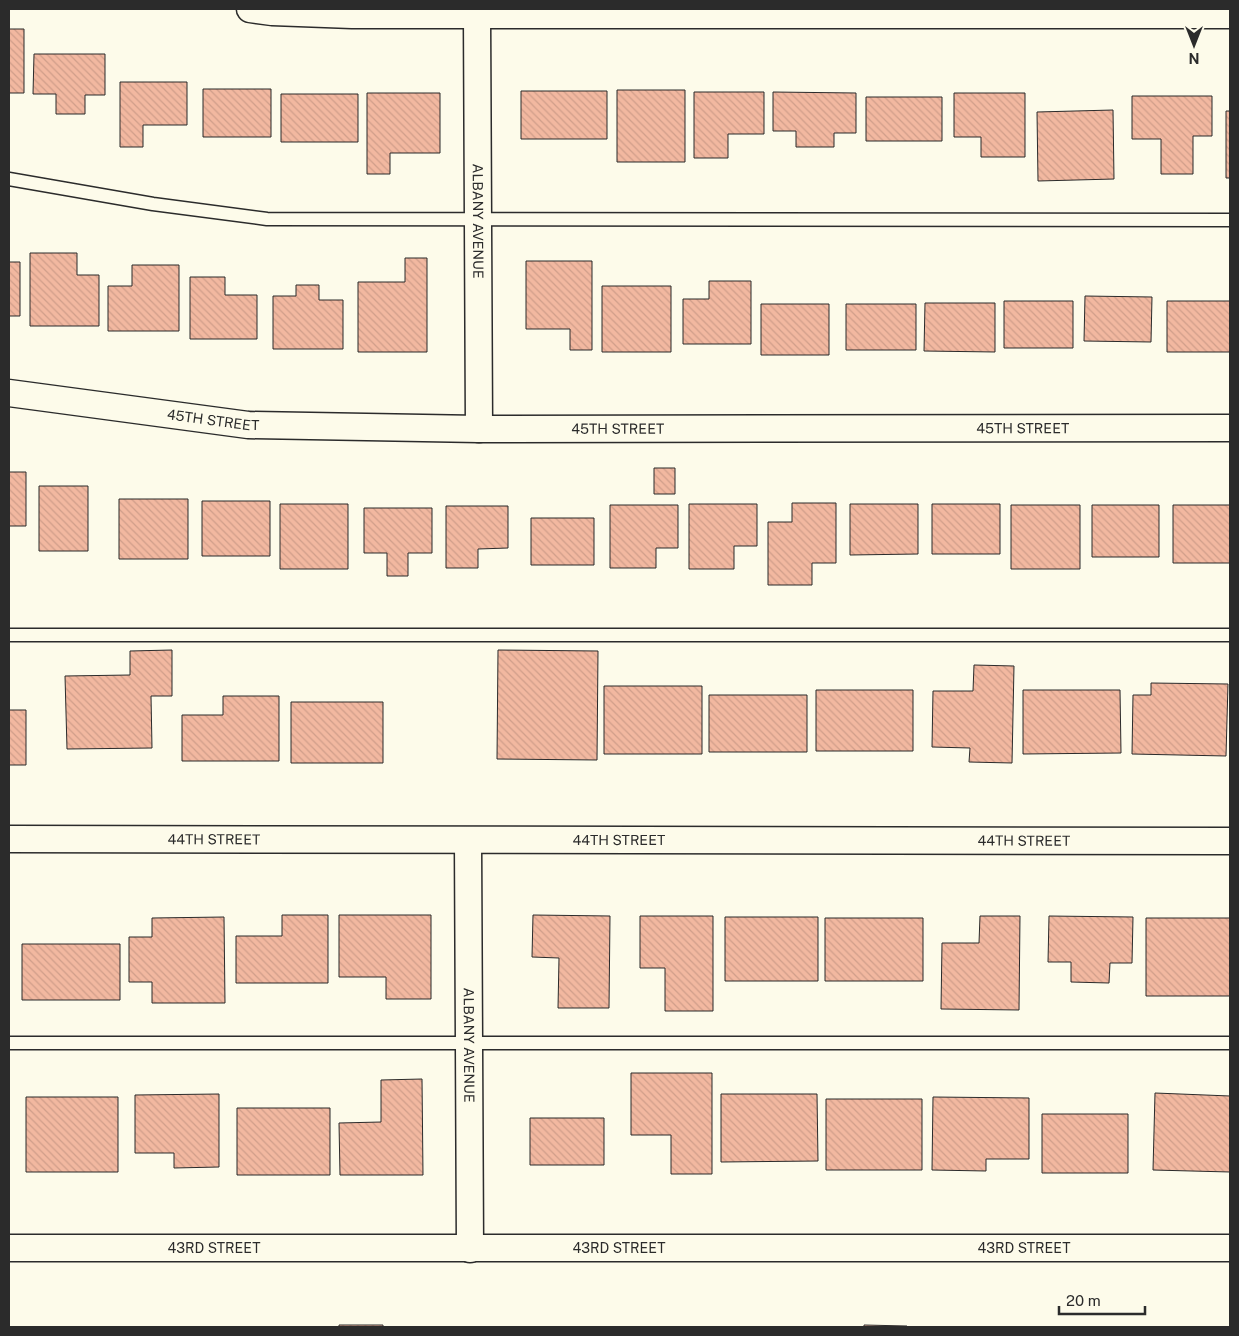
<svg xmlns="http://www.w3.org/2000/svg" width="1239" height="1336" font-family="'Public Sans',sans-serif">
	<defs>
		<pattern id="building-back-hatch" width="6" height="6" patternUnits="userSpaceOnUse" patternTransform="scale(1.25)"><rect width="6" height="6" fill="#f2b8a0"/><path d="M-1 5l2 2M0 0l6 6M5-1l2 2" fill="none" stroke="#d09e8a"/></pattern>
	</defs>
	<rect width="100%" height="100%" fill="#fdfbea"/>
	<path fill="url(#building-back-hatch)" stroke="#2b2b2b" d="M 9,29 L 24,29 L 24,93 L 9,93 Z
		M 34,54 L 105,54 L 105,95 L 85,95 L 85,114 L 56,114 L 56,94 L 33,94 Z
		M 120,82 L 187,82 L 187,125 L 143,125 L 143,147 L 120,147 Z
		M 203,89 L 271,89 L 271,137 L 203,137 Z
		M 617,90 L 685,90 L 685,162 L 617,162 Z
		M 521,91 L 607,91 L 607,139 L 521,139 Z
		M 694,92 L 764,92 L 764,134 L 728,134 L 728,158 L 694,158 Z
		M 773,92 L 856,93 L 856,133 L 834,133 L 834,147 L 796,147 L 796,131 L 773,131 Z
		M 367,93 L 440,93 L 440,153 L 390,153 L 390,174 L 367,174 Z
		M 954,93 L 1025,93 L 1025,157 L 981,157 L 981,137 L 954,137 Z
		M 281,94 L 358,94 L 358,142 L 281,142 Z
		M 1132,96 L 1212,96 L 1212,136 L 1193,136 L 1193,174 L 1161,174 L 1161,139 L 1132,139 Z
		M 866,97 L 942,97 L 942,141 L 866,141 Z
		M 1113,110 L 1114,179 L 1038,181 L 1037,112 Z
		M 1226,111 L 1230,111 L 1230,178 L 1226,178 Z
		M 30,253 L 77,253 L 77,275 L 99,275 L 99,326 L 30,326 Z
		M 405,258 L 427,258 L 427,352 L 358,352 L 358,282 L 405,282 Z
		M 526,261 L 592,261 L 592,350 L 570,350 L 570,329 L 526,329 Z
		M 9,262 L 20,262 L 20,316 L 9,316 Z
		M 132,265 L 179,265 L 179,331 L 108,331 L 108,286 L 132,286 Z
		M 190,277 L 225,277 L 225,295 L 257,295 L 257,339 L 190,339 Z
		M 709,281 L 751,281 L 751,344 L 683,344 L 683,299 L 709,299 Z
		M 296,285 L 319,285 L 319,300 L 343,300 L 343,349 L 273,349 L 273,296 L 296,296 Z
		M 602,286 L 671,286 L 671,352 L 602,352 Z
		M 1085,296 L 1152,297 L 1151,342 L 1084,341 Z
		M 1004,301 L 1073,301 L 1073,348 L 1004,348 Z
		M 1167,301 L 1230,301 L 1230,352 L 1167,352 Z
		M 925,303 L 995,303 L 995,352 L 924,351 Z
		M 761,304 L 829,304 L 829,355 L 761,355 Z
		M 846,304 L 916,304 L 916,350 L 846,350 Z
		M 654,468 L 675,468 L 675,494 L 654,494 Z
		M 9,472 L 26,472 L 26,526 L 9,526 Z
		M 39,486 L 88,486 L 88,551 L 39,551 Z
		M 119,499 L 188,499 L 188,559 L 119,559 Z
		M 202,501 L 270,501 L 270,556 L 202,556 Z
		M 792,503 L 836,503 L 836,563 L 812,563 L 812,585 L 768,585 L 768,522 L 792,522 Z
		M 280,504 L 348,504 L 348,569 L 280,569 Z
		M 689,504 L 757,504 L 757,546 L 734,546 L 734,569 L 689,569 Z
		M 850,504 L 918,504 L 918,554 L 850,555 Z
		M 932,504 L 1000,504 L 1000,554 L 932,554 Z
		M 610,505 L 678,505 L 678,548 L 656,548 L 656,568 L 610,568 Z
		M 1011,505 L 1080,505 L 1080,569 L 1011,569 Z
		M 1092,505 L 1159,505 L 1159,557 L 1092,557 Z
		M 1173,505 L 1230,505 L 1230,563 L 1173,563 Z
		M 446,506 L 508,506 L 508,548 L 478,549 L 478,568 L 446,568 Z
		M 364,508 L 432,508 L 432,553 L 408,553 L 408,576 L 387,576 L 387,553 L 364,553 Z
		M 531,518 L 594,518 L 594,565 L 531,565 Z
		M 172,650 L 172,696 L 151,696 L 152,748 L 67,749 L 65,676 L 130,675 L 130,651 Z
		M 498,650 L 598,651 L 597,760 L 497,759 Z
		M 974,665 L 1014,666 L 1012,763 L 969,762 L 970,748 L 932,747 L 933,691 L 973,691 Z
		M 1151,683 L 1228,684 L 1226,756 L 1132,754 L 1133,695 L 1151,695 Z
		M 604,686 L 702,686 L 702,754 L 604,754 Z
		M 816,690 L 913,690 L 913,751 L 816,751 Z
		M 1023,690 L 1120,690 L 1121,753 L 1023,754 Z
		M 709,695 L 807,695 L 807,752 L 709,752 Z
		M 223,696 L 279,696 L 279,761 L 182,761 L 182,715 L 223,715 Z
		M 291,702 L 383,702 L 383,763 L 291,763 Z
		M 9,710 L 26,710 L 26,765 L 9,765 Z
		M 282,915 L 328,915 L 328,983 L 236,983 L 236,936 L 282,936 Z
		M 339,915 L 431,915 L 431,999 L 386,999 L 386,977 L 339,977 Z
		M 533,915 L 610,916 L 609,1008 L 558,1008 L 559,958 L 532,957 Z
		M 640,916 L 713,916 L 713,1011 L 665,1011 L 665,968 L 640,968 Z
		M 980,916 L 1020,916 L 1019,1010 L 941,1009 L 942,943 L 979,943 Z
		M 1049,916 L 1133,917 L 1132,963 L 1110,963 L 1109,983 L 1071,982 L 1071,962 L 1048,962 Z
		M 224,917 L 225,1003 L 152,1003 L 152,982 L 129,982 L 129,937 L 152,937 L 152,918 Z
		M 725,917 L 818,917 L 818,981 L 725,981 Z
		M 825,918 L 923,918 L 923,981 L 825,981 Z
		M 1146,918 L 1230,918 L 1230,996 L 1146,996 Z
		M 22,944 L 120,944 L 120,1000 L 22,1000 Z
		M 631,1073 L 712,1073 L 712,1174 L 671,1174 L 671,1135 L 631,1135 Z
		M 422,1079 L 423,1175 L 340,1175 L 339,1123 L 381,1122 L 381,1080 Z
		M 1155,1093 L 1230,1096 L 1230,1172 L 1153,1170 Z
		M 219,1094 L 219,1167 L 174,1168 L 174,1153 L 135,1153 L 135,1095 Z
		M 721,1094 L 817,1094 L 818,1161 L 721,1162 Z
		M 26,1097 L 118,1097 L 118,1172 L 26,1172 Z
		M 933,1097 L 1029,1098 L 1029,1159 L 986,1159 L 986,1171 L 932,1170 Z
		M 826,1099 L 922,1099 L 922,1170 L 826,1170 Z
		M 237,1108 L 330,1108 L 330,1175 L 237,1175 Z
		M 1042,1114 L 1128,1114 L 1128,1173 L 1042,1173 Z
		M 530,1118 L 604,1118 L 604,1165 L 530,1165 Z
		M 339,1325 L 383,1325 L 383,1327 L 339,1327 Z
		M 864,1325 L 907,1326 L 907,1327 L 864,1327 Z"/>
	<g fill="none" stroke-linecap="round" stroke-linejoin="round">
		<g stroke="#2b2b2b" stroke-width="15">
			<path id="lane" d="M 9,179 L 153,204 L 267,219 L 1230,220
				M 9,635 L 1230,635
				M 9,1043 L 1230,1043"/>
		</g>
		<g stroke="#2b2b2b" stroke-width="29">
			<g id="street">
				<path d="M 250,9 L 272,12 L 352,15 L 1230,15"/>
				<path id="s1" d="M 477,15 L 479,429"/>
				<path id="s2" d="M 9,393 L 248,425 L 479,429 L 1230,428"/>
				<path id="s3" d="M 9,839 L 1230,841"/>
				<path id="s4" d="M 468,841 L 470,1249"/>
				<path id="s5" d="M 9,1248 L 1230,1248"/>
			</g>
		</g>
		<use href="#lane" stroke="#fdfbea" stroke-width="12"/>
		<use href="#street" stroke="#fdfbea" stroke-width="26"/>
	</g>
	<g text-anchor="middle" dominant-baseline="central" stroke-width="4" stroke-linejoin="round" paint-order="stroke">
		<g font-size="14" fill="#2b2b2b" stroke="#fdfbea">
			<text stroke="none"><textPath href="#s1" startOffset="206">ALBANY AVENUE</textPath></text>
			<text stroke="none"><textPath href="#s2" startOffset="206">45TH STREET</textPath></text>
			<text stroke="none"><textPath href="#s2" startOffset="611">45TH STREET</textPath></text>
			<text stroke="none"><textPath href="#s2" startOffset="1016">45TH STREET</textPath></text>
			<text stroke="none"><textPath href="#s3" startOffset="205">44TH STREET</textPath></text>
			<text stroke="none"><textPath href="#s3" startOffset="610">44TH STREET</textPath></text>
			<text stroke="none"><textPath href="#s3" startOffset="1015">44TH STREET</textPath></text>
			<text stroke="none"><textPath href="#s4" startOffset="204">ALBANY AVENUE</textPath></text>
			<text stroke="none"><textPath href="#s5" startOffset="205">43RD STREET</textPath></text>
			<text stroke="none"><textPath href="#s5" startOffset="610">43RD STREET</textPath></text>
			<text stroke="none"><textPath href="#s5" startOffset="1015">43RD STREET</textPath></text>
		</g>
	</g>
	<rect width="1239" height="1336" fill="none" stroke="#2b2b2b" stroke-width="20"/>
	<g transform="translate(1194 45) rotate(180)" stroke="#fdfbea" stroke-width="4" paint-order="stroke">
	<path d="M0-4L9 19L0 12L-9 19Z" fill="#2b2b2b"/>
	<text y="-8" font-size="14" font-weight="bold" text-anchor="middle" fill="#2b2b2b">N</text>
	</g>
	<path d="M1059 1306v8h86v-8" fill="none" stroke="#2b2b2b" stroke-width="2.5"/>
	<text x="1066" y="1306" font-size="15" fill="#2b2b2b" stroke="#fdfbea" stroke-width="4" paint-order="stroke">20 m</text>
</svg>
